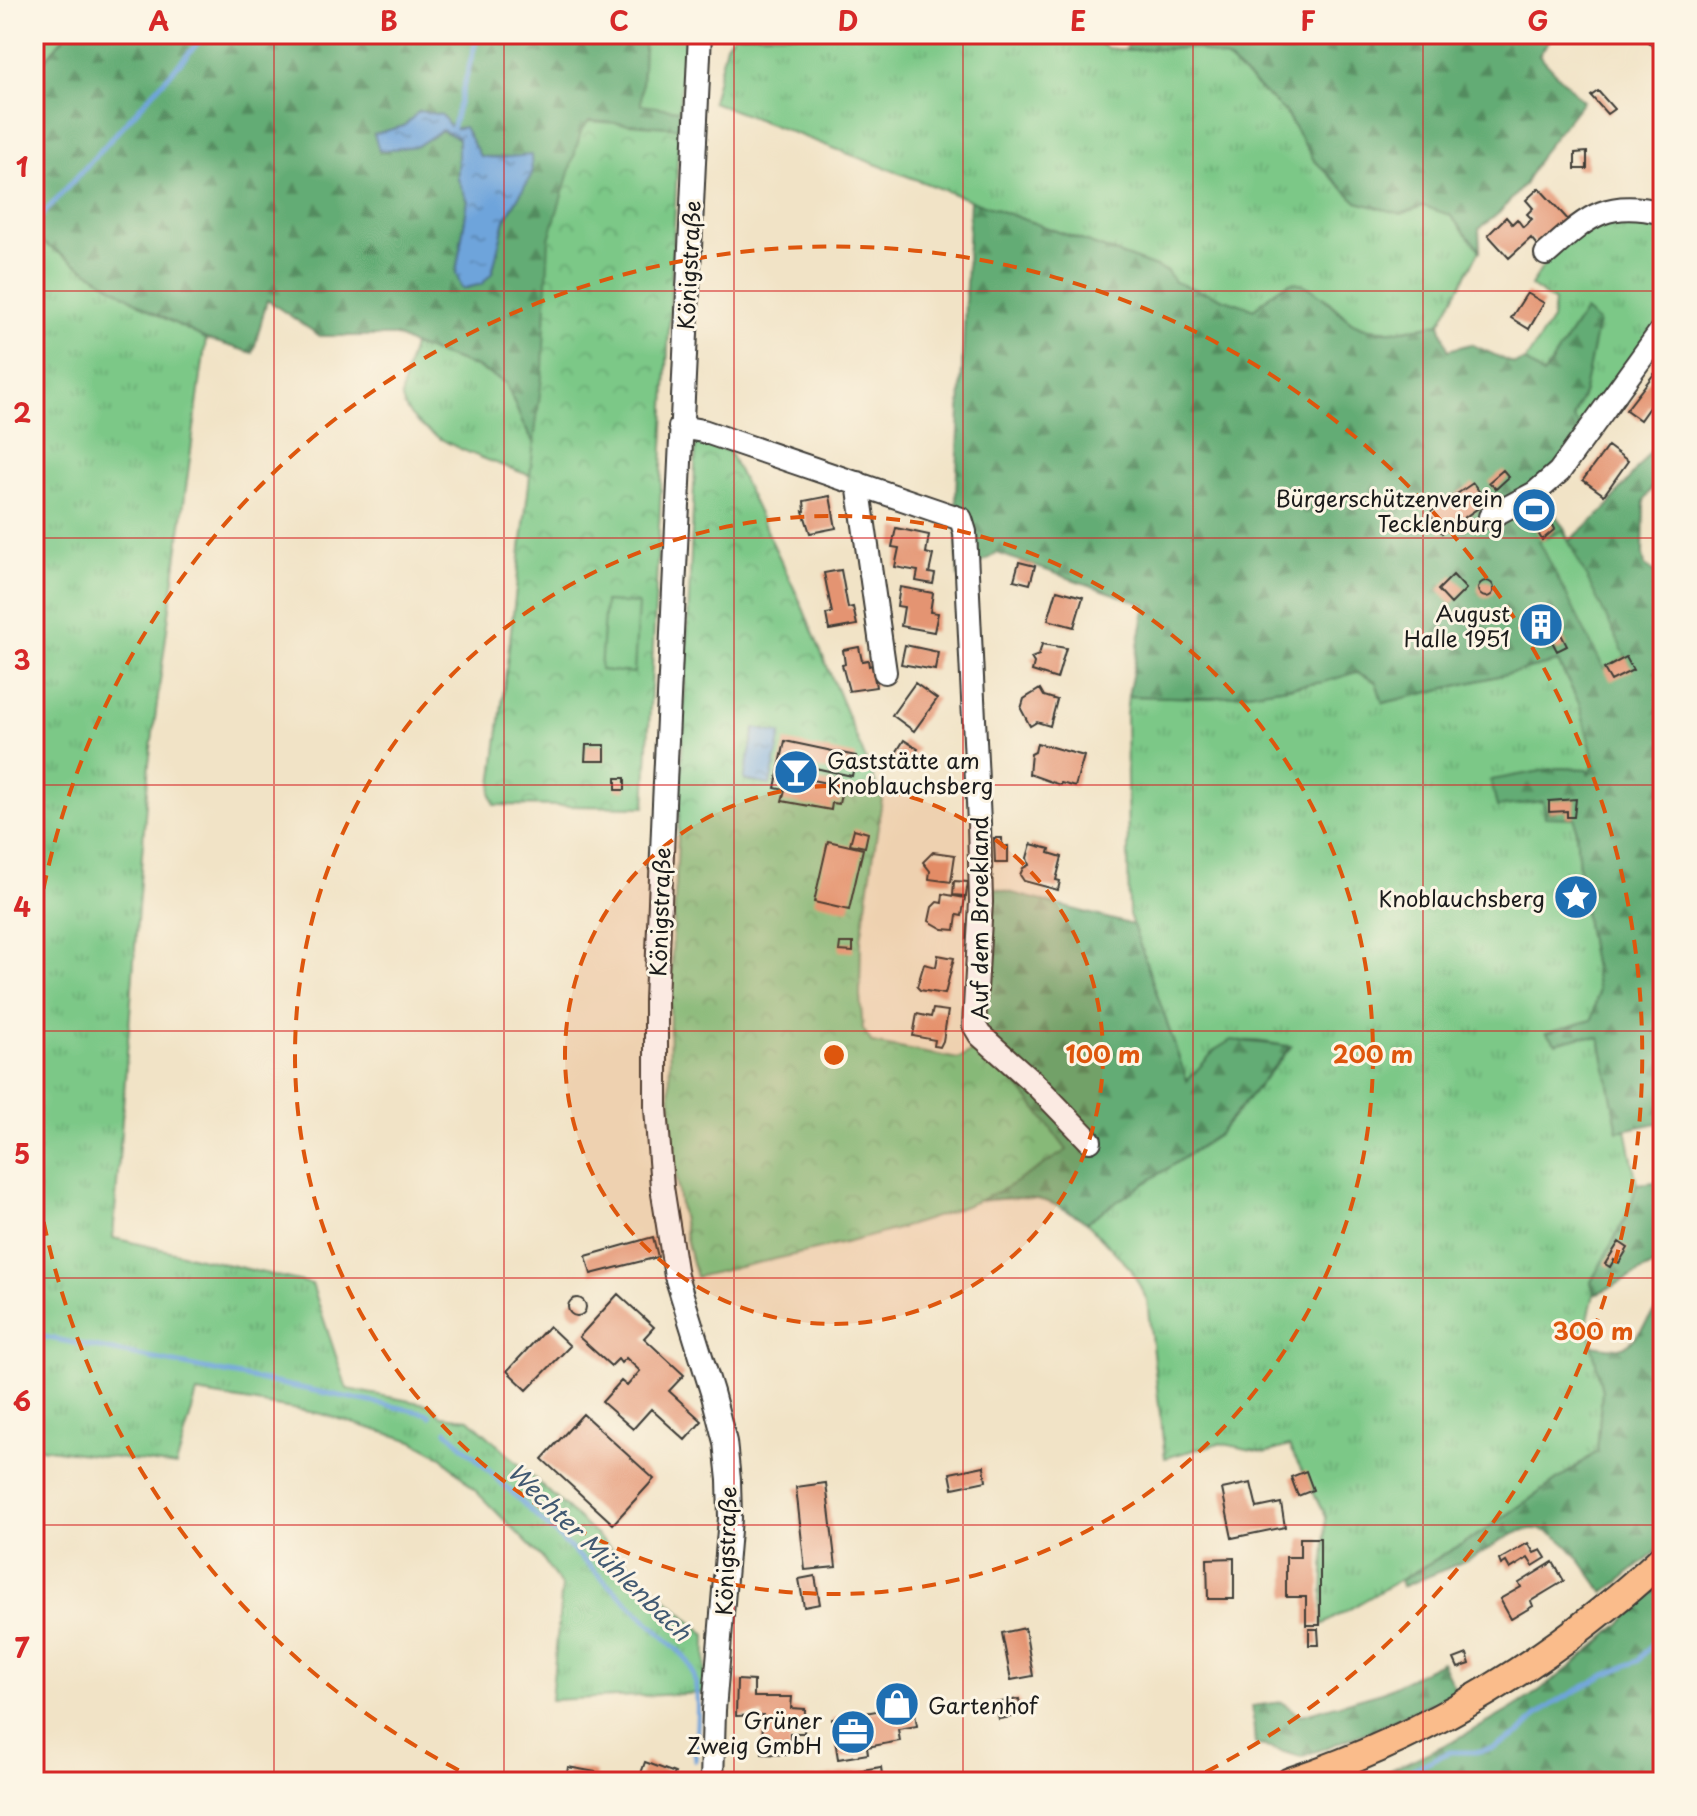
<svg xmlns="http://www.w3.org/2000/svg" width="1697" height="1816" font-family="'Playpen Sans',sans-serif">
	<defs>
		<pattern id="grass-tufts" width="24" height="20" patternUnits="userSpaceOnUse" patternTransform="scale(2)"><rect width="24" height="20" fill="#7bc887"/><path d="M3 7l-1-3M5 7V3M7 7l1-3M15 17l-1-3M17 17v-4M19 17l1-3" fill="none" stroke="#6aab74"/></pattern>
		<pattern id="forest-firs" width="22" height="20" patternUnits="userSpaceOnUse" patternTransform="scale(2)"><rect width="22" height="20" fill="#64ac74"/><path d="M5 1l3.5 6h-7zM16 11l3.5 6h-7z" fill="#528b5e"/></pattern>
		<pattern id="park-crowns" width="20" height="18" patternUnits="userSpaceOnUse" patternTransform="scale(2)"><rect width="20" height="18" fill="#7bc887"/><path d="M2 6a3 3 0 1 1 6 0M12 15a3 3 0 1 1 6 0" fill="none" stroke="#6aab74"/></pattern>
		<pattern id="water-ripples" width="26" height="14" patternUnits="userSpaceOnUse" patternTransform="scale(2)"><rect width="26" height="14" fill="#6ea4db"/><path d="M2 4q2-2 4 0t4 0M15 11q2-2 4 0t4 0" fill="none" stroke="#5a85b1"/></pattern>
	</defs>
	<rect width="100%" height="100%" fill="#fcf5e5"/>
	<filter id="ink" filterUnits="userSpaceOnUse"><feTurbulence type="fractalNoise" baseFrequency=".0125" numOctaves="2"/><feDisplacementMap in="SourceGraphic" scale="16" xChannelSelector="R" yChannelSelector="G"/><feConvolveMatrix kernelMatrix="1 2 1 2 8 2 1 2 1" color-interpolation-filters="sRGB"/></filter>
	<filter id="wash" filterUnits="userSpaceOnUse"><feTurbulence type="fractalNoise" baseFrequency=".006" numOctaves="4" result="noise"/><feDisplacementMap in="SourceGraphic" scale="32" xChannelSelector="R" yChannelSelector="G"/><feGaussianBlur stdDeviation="1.8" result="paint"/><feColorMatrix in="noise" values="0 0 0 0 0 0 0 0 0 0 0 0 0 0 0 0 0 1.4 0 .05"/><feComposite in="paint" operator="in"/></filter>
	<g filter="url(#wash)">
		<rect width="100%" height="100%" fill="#f1e3c6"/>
		<path fill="url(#grass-tufts)" stroke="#4c7252" stroke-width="2" d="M 34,34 L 67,34 L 34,72 Z
			M 734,34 L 1087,34 L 1107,48 L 1126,50 L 1194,48 L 1227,59 L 1285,112 L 1314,160 L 1450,215 L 1480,250 L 1440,323 L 1398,331 L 1369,329 L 1352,323 L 1326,299 L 1289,283 L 1254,309 L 1173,282 L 1167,271 L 970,200 L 712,102 L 726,45 Z
			M 1663,215 L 1663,321 L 1582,430 L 1573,418 L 1584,391 L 1584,312 L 1544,376 L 1525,361 L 1552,320 L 1554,302 L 1531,286 L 1549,256 L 1585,223 Z
			M 34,237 L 152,312 L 206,339 L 149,763 L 113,1238 L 312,1284 L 347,1389 L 431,1405 L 441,1416 L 469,1419 L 706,1635 L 705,1693 L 551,1700 L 562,1587 L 542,1558 L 441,1456 L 413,1441 L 322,1414 L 197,1393 L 176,1466 L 34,1447 Z
			M 413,345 L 477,367 L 506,383 L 523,424 L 535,445 L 532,476 C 498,464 411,438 402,399 C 400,388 410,358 413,345 Z
			M 1558,662 L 1579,703 L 1596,763 L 1588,775 L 1587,769 L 1558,768 L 1491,781 L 1543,801 L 1575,818 L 1581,894 L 1598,992 L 1592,1020 L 1546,1033 L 1556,1043 L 1582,1036 L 1600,1038 L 1618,1130 L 1626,1129 L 1637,1184 L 1628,1214 L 1591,1282 L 1594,1294 L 1588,1319 L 1602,1391 L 1597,1452 L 1484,1531 L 1322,1625 L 1326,1517 L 1289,1446 L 1266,1453 L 1219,1443 L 1165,1458 L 1147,1300 L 1131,1269 L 1086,1222 L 1218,1135 L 1291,1047 C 1231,1035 1227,1037 1187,1082 L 1129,914 L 1126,715 L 1128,696 L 1212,698 L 1324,682 L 1357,671 L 1376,682 L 1383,703 Z"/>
		<path fill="url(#forest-firs)" stroke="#406448" stroke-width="2" fill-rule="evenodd" d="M 67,34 L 645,34 L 641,104 L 679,110 L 679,128 L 589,121 L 543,369 L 535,445 L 523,424 L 506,383 L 477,367 L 413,345 L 396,336 L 320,336 L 267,300 L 253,353 L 206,339 L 152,312 L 34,237 L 34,72 ZM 404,126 L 452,129 L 464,127 L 480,156 L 496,158 L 530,156 L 518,198 L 505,220 L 492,273 L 456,273 L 468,201 L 458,179 L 458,138 L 442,130 L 417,146 L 375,134 Z
			M 1129,34 L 1334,34 L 1365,39 L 1366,34 L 1554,34 L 1539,55 L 1583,101 L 1541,154 L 1524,185 L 1499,213 L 1479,229 L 1480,250 L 1450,215 L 1423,206 L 1401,214 L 1357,202 L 1314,160 L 1285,112 L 1227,59 L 1194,48 L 1126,50 Z
			M 970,200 L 1167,271 L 1174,282 L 1254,309 C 1264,301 1278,286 1290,283 C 1309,277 1338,314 1353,323 C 1379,338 1413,329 1440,323 L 1448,350 L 1471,344 L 1514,364 L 1525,361 L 1543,375 L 1585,311 L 1598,322 L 1584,391 L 1573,418 L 1582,430 L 1539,489 L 1564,528 L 1569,541 L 1605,510 L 1661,438 L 1663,440 L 1663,469 L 1644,501 L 1643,555 L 1645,566 L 1653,571 L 1663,570 L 1663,1122 L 1618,1131 L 1600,1038 L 1582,1036 L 1556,1043 L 1546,1033 L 1592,1020 L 1598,992 L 1581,894 L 1575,818 L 1545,817 L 1543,801 L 1497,807 L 1491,780 L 1558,768 L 1587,769 L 1589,774 L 1595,763 L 1579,703 L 1558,662 L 1383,703 L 1376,682 L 1357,672 L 1324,682 L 1212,698 L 1128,696 L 1146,605 L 997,553 L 958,577 L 956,494 Z
			M 990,887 L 1133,925 L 1187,1081 L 1215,1050 L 1231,1040 L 1291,1046 L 1218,1135 L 1086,1222 C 1040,1192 1029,1197 977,1201 L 990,1196 L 980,1055 L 971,1052 L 982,1013 Z
			M 1663,1181 L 1663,1262 C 1638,1270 1619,1286 1594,1294 L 1591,1282 L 1628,1214 L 1637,1184 Z
			M 1663,1303 L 1663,1547 L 1604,1593 C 1590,1575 1575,1549 1556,1536 C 1526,1516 1502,1543 1477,1555 C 1452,1567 1427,1577 1402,1587 L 1400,1581 L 1484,1531 L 1597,1452 L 1602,1391 L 1592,1345 C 1601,1346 1610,1348 1618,1348 C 1636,1347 1647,1315 1663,1303 Z
			M 1663,1582 L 1663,1782 L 1378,1782 L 1373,1778 C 1433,1751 1494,1724 1547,1685 C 1589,1654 1627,1619 1663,1582 Z
			M 1442,1662 L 1456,1692 L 1370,1731 L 1301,1757 L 1255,1744 L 1252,1706 L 1281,1702 L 1301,1715 L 1382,1692 Z"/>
		<path fill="url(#park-crowns)" stroke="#4c7252" stroke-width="2" d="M 589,121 L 679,128 L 645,807 L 494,805 L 491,794 L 543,369 L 549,239 L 582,129 Z
			M 696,443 L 729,451 L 800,601 L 882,799 L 861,939 L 860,996 L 863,1029 L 872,1043 L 958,1059 L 971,1052 C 1013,1068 1041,1117 1067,1150 C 1041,1166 1015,1185 987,1197 C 895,1237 793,1254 696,1277 C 658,1150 670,993 677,861 C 683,722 690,583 696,443 Z"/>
		<path fill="#7bc887" stroke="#4c7252" stroke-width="2" d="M 645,34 L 685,34 L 679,110 L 641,105 Z
			M 1563,530 L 1626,657 L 1604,669 L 1539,541 Z
			M 605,602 L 638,604 L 634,673 L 600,670 Z"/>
		<path fill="url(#water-ripples)" stroke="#45607c" stroke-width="2" d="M 419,111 L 442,115 L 452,129 L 464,127 L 480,156 L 496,158 L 531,155 L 532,174 L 505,220 L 492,273 L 482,284 L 462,289 L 456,273 L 468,201 L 458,179 L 458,138 L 442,130 L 417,146 L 379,151 L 374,134 L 404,126 Z
			M 755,728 L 781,734 L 770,785 L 744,780 Z"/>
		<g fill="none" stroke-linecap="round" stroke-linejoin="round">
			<path stroke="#6ea4db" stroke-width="5" d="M 452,129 L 478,34
				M 34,229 L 36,222 L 206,34
				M 34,1335 L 426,1413 L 430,1416
				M 447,1431 L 685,1657 C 704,1682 696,1729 695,1760
				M 1384,1782 L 1450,1752 L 1475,1752 L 1494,1748 L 1520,1733 L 1536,1716 L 1553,1704 L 1605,1675 L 1638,1661 L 1660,1635 L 1663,1624"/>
		</g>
		<g id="blocks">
			<path fill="#e49472" d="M 1598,91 L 1614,109 L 1607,114 L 1591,96 Z
				M 1587,152 L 1587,169 L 1575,169 L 1575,153 Z
				M 1539,188 L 1571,223 L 1541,250 L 1531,238 L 1509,258 L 1488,235 L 1506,217 L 1512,224 L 1517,219 L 1523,227 L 1532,219 L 1527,214 L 1533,208 L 1526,200 Z
				M 1527,293 L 1544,303 L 1529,329 L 1511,318 Z
				M 1654,374 L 1663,381 L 1663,416 L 1650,406 L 1640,420 L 1626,410 Z
				M 1608,446 L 1628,461 L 1604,495 L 1583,480 Z
				M 1503,470 L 1509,477 L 1496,489 L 1489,482 Z
				M 1473,483 L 1487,502 L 1442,533 L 1429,513 Z
				M 1537,494 L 1555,529 L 1542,540 L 1521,503 Z
				M 830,496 L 836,528 L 810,533 L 803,511 L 805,511 L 804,501 Z
				M 896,528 L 929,535 L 926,553 L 933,555 L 929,573 L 935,574 L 933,584 L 916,581 L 918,571 L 895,567 L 899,548 L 892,547 Z
				M 1019,562 L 1035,566 L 1030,584 L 1014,580 Z
				M 841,570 L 848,608 L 853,607 L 857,625 L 829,630 L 826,614 L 832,613 L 824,573 Z
				M 1453,575 L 1466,589 L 1451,604 L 1438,590 Z
				M1478 589a8 8 0 1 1 16 0a8 8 0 1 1-16 0Z
				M 900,587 L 933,593 L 930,612 L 938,613 L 934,632 L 901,626 L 904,607 L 897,606 Z
				M 1057,590 L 1083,597 L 1074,627 L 1048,620 Z
				M 1543,611 L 1555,622 L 1567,646 L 1557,651 L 1546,630 L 1538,639 L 1527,628 Z
				M 1042,644 L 1066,648 L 1057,679 L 1032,671 L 1034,663 L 1031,658 L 1039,655 Z
				M 905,645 L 938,652 L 935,670 L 901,664 Z
				M 859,647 L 862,661 L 868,660 L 869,666 L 872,665 L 876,687 L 849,691 L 842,665 L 845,664 L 843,650 Z
				M 1626,657 L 1633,670 L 1611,681 L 1604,669 Z
				M 915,683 L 937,699 L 914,731 L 892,715 Z
				M 1040,689 L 1044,696 L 1057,700 L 1050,726 L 1037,722 L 1030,726 L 1021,709 L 1024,699 Z
				M 904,740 L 918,749 L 904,770 L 891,761 Z
				M 785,741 L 856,756 L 852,776 L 815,768 L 812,780 L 836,785 L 834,792 L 841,794 L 839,804 L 832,803 L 831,810 L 782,801 L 785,790 L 775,788 Z
				M 1037,743 L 1084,756 L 1075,787 L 1061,783 L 1060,785 L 1029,774 L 1031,754 L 1035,752 Z
				M 586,745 L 605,745 L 605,761 L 585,761 Z
				M 616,778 L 625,778 L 625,790 L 616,790 Z
				M 1576,799 L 1574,817 L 1567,817 L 1567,811 L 1549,812 L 1549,801 Z
				M 854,829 L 868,833 L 865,847 L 850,844 Z
				M 994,838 L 1002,838 L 1002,847 L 1008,846 L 1008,863 L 995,863 Z
				M 828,841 L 863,849 L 849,910 L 814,902 Z
				M 1031,844 L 1050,849 L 1049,853 L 1062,857 L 1056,880 L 1060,881 L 1058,890 L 1024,881 L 1020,875 L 1023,868 L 1029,865 L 1027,858 Z
				M 933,852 L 955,855 L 951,882 L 929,879 L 930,871 L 923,862 Z
				M 954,881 L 968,882 L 966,896 L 953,895 Z
				M 943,894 L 965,898 L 962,916 L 957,915 L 955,930 L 943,929 L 929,921 L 932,907 L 937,902 L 942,903 Z
				M 840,943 L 853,943 L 853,952 L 839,951 Z
				M 938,955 L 954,958 L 945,994 L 920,990 L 917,987 L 924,964 L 936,967 Z
				M 933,1009 L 948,1011 L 943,1041 L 940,1047 L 934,1046 L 935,1040 L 913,1036 L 917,1014 L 931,1017 Z
				M 653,1237 L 658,1257 L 591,1274 L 586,1256 Z
				M 1619,1242 L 1628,1248 L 1619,1263 L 1614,1260 L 1610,1267 L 1605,1264 Z
				M 618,1294 L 654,1327 L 644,1338 L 684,1375 L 669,1391 L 702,1421 L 685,1440 L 651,1409 L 633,1429 L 602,1402 L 621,1381 L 627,1386 L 640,1371 L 626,1358 L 621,1363 L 618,1359 L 611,1366 L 579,1337 Z
				M568 1307a9 9 0 1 1 18 0a9 9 0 1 1-18 0Z
				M 549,1326 L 570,1346 L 527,1390 L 507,1371 Z
				M 583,1414 L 654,1479 L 613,1524 L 542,1459 Z
				M 984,1466 L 986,1481 L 953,1488 L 950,1473 Z
				M 1306,1471 L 1313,1490 L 1298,1496 L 1291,1477 Z
				M 826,1483 L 836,1567 L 805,1570 L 796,1487 Z
				M 1251,1483 L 1257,1508 L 1281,1503 L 1285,1527 L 1232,1538 L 1222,1489 Z
				M 1300,1538 L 1320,1538 L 1320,1625 L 1306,1625 L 1306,1597 L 1286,1597 L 1286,1557 L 1300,1557 Z
				M 1528,1543 L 1534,1553 L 1541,1550 L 1546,1558 L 1533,1566 L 1528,1558 L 1510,1569 L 1506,1562 L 1501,1565 L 1499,1560 Z
				M 1234,1558 L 1234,1599 L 1208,1599 L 1207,1559 Z
				M 1553,1562 L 1564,1581 L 1531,1601 L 1533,1606 L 1511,1619 L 1500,1599 L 1521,1587 L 1519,1583 Z
				M 815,1576 L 820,1604 L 804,1607 L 799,1579 Z
				M 1025,1628 L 1033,1676 L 1011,1680 L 1002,1633 Z
				M 1309,1629 L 1318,1629 L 1319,1645 L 1309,1645 Z
				M 1467,1654 L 1470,1664 L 1458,1668 L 1454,1659 Z
				M 737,1680 L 754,1681 L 754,1697 L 792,1697 L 791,1708 L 805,1709 L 804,1733 L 790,1733 L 790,1755 L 762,1754 L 763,1715 L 736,1716 Z
				M 911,1686 L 917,1726 L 898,1729 L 900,1741 L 867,1747 L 868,1754 L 838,1759 L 832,1719 L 882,1710 L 879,1691 Z
				M 1019,1699 L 1022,1715 L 999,1719 L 995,1703 Z
				M 645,1762 L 675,1773 L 671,1782 L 638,1782 Z
				M 568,1767 L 596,1772 L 595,1782 L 566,1782 Z
				M 881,1767 L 883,1782 L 800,1782 L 800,1780 Z"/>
		</g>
	</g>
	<g filter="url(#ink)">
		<use href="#blocks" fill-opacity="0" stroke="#3c3a36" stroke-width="2"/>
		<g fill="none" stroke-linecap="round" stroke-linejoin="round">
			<g stroke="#3c3a36" stroke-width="26">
				<path id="minor" d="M 700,34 L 664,804 L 656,1001 L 656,1108 L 662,1187 L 676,1276 L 712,1392 L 725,1442 L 729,1480 L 730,1518 L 714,1710 L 712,1782
					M 1657,34 L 1663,40
					M 1546,254 C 1587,218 1605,198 1663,213
					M 680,427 L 703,431 L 961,519 L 965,532 L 979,823 L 981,902 L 974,1025 L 980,1035 L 1035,1084 L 1090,1141
					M 858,483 L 885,672
					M 1490,517 L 1535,493 L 1559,472 L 1663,328"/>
			</g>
			<g stroke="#3c3a36" stroke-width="32">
				<path id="major" d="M 1290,1782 C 1429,1736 1556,1658 1663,1558"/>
			</g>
			<use href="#minor" stroke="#fff" stroke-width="22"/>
			<use href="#major" stroke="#fabc8b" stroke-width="28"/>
		</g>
	</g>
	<path fill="none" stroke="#d62828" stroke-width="2" stroke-opacity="0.55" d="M 274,34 L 274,1782M 504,34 L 504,1782M 734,34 L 734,1782M 963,34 L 963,1782M 1193,34 L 1193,1782M 1423,34 L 1423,1782M 34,291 L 1663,291M 34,538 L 1663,538M 34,785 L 1663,785M 34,1031 L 1663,1031M 34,1278 L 1663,1278M 34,1525 L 1663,1525"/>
	<circle cx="834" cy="1055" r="269" fill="#de560d" fill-opacity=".12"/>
	<g fill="none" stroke="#de560d" stroke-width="4" stroke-dasharray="14 10">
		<circle cx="834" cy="1055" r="269"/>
		<circle cx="834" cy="1055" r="539"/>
		<path d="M480 1781A808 808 0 0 1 35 1174M35 936A808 808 0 1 1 1188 1781"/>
	</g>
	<defs>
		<g id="stadium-disc" transform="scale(2.3)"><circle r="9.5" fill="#1f6fb2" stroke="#fcf5e5"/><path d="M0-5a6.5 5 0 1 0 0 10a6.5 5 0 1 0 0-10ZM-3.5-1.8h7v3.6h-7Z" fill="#fff"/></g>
		<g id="building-disc" transform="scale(2.3)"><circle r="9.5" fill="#1f6fb2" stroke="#fcf5e5"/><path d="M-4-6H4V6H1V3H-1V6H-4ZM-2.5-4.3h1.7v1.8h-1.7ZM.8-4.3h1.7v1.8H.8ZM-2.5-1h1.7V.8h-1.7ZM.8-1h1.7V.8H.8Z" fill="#fff"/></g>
		<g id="bar-disc" transform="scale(2.3)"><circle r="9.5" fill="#1f6fb2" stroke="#fcf5e5"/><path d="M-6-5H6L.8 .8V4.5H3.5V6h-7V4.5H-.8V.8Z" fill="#fff"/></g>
		<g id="sight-disc" transform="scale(2.3)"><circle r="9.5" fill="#1f6fb2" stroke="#fcf5e5"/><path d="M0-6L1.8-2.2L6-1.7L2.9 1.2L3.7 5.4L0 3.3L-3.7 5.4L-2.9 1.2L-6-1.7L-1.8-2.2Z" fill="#fff"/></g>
		<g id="shop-disc" transform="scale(2.3)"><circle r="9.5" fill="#1f6fb2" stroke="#fcf5e5"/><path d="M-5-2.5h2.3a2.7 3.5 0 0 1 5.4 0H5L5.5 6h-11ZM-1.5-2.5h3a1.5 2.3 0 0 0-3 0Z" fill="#fff"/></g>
		<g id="office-disc" transform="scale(2.3)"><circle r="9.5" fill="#1f6fb2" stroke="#fcf5e5"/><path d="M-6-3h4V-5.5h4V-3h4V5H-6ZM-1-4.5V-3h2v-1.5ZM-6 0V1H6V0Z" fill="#fff"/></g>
	</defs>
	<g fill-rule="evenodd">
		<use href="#stadium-disc" x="1534" y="510"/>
		<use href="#building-disc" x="1541" y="625"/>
		<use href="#bar-disc" x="796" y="772"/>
		<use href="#sight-disc" x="1576" y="897"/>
		<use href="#shop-disc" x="897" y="1704"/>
		<use href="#office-disc" x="853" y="1732"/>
	</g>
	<g text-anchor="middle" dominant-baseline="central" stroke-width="6" stroke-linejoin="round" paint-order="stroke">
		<g font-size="22" fill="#1c1c1c" stroke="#fcf5e5">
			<text transform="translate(688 265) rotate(-87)">Königstraße</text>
			<text transform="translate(659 912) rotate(-88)">Königstraße</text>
			<text transform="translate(978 918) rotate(-90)">Auf dem Broekland</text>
			<text transform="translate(725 1551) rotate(-88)">Königstraße</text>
		</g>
		<g font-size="22" fill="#1c1c1c" stroke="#fcf5e5" text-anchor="end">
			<text x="1503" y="497">Bürgerschützenverein<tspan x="1503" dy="25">Tecklenburg</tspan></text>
			<text x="1510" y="612">August<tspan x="1510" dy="25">Halle 1951</tspan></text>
			<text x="827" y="759" text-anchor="start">Gaststätte am<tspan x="827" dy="25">Knoblauchsberg</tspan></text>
			<text x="1545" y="897">Knoblauchsberg</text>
			<text x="928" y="1704" text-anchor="start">Gartenhof</text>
			<text x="822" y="1719">Grüner<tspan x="822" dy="25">Zweig GmbH</tspan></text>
		</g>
		<g font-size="24" font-style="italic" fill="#415972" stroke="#fcf5e5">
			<text transform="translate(600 1551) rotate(44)">Wechter Mühlenbach</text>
		</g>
	</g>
	<circle cx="834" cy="1055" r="12" fill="#de560d" stroke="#fcf5e5" stroke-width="4"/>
	<g font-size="24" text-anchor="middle" font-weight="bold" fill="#de560d" stroke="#fcf5e5" stroke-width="6" stroke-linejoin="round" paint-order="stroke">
		<text x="1103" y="1063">100 m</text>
		<text x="1373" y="1063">200 m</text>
		<text x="1593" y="1340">300 m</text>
	</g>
	<rect width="1697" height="1816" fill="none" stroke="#fcf5e5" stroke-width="88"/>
	<rect x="44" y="44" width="1609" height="1728" fill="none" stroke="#d62828" stroke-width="3"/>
	<g font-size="26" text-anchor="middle" font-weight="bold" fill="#d62828">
		<text x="159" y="31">A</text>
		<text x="389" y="31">B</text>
		<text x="619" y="31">C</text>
		<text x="848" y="31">D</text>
		<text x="1078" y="31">E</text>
		<text x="1308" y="31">F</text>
		<text x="1538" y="31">G</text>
		<text x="22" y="177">1</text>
		<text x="22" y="423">2</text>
		<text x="22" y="670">3</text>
		<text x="22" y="917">4</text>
		<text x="22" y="1164">5</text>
		<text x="22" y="1411">6</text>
		<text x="22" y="1658">7</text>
	</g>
</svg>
